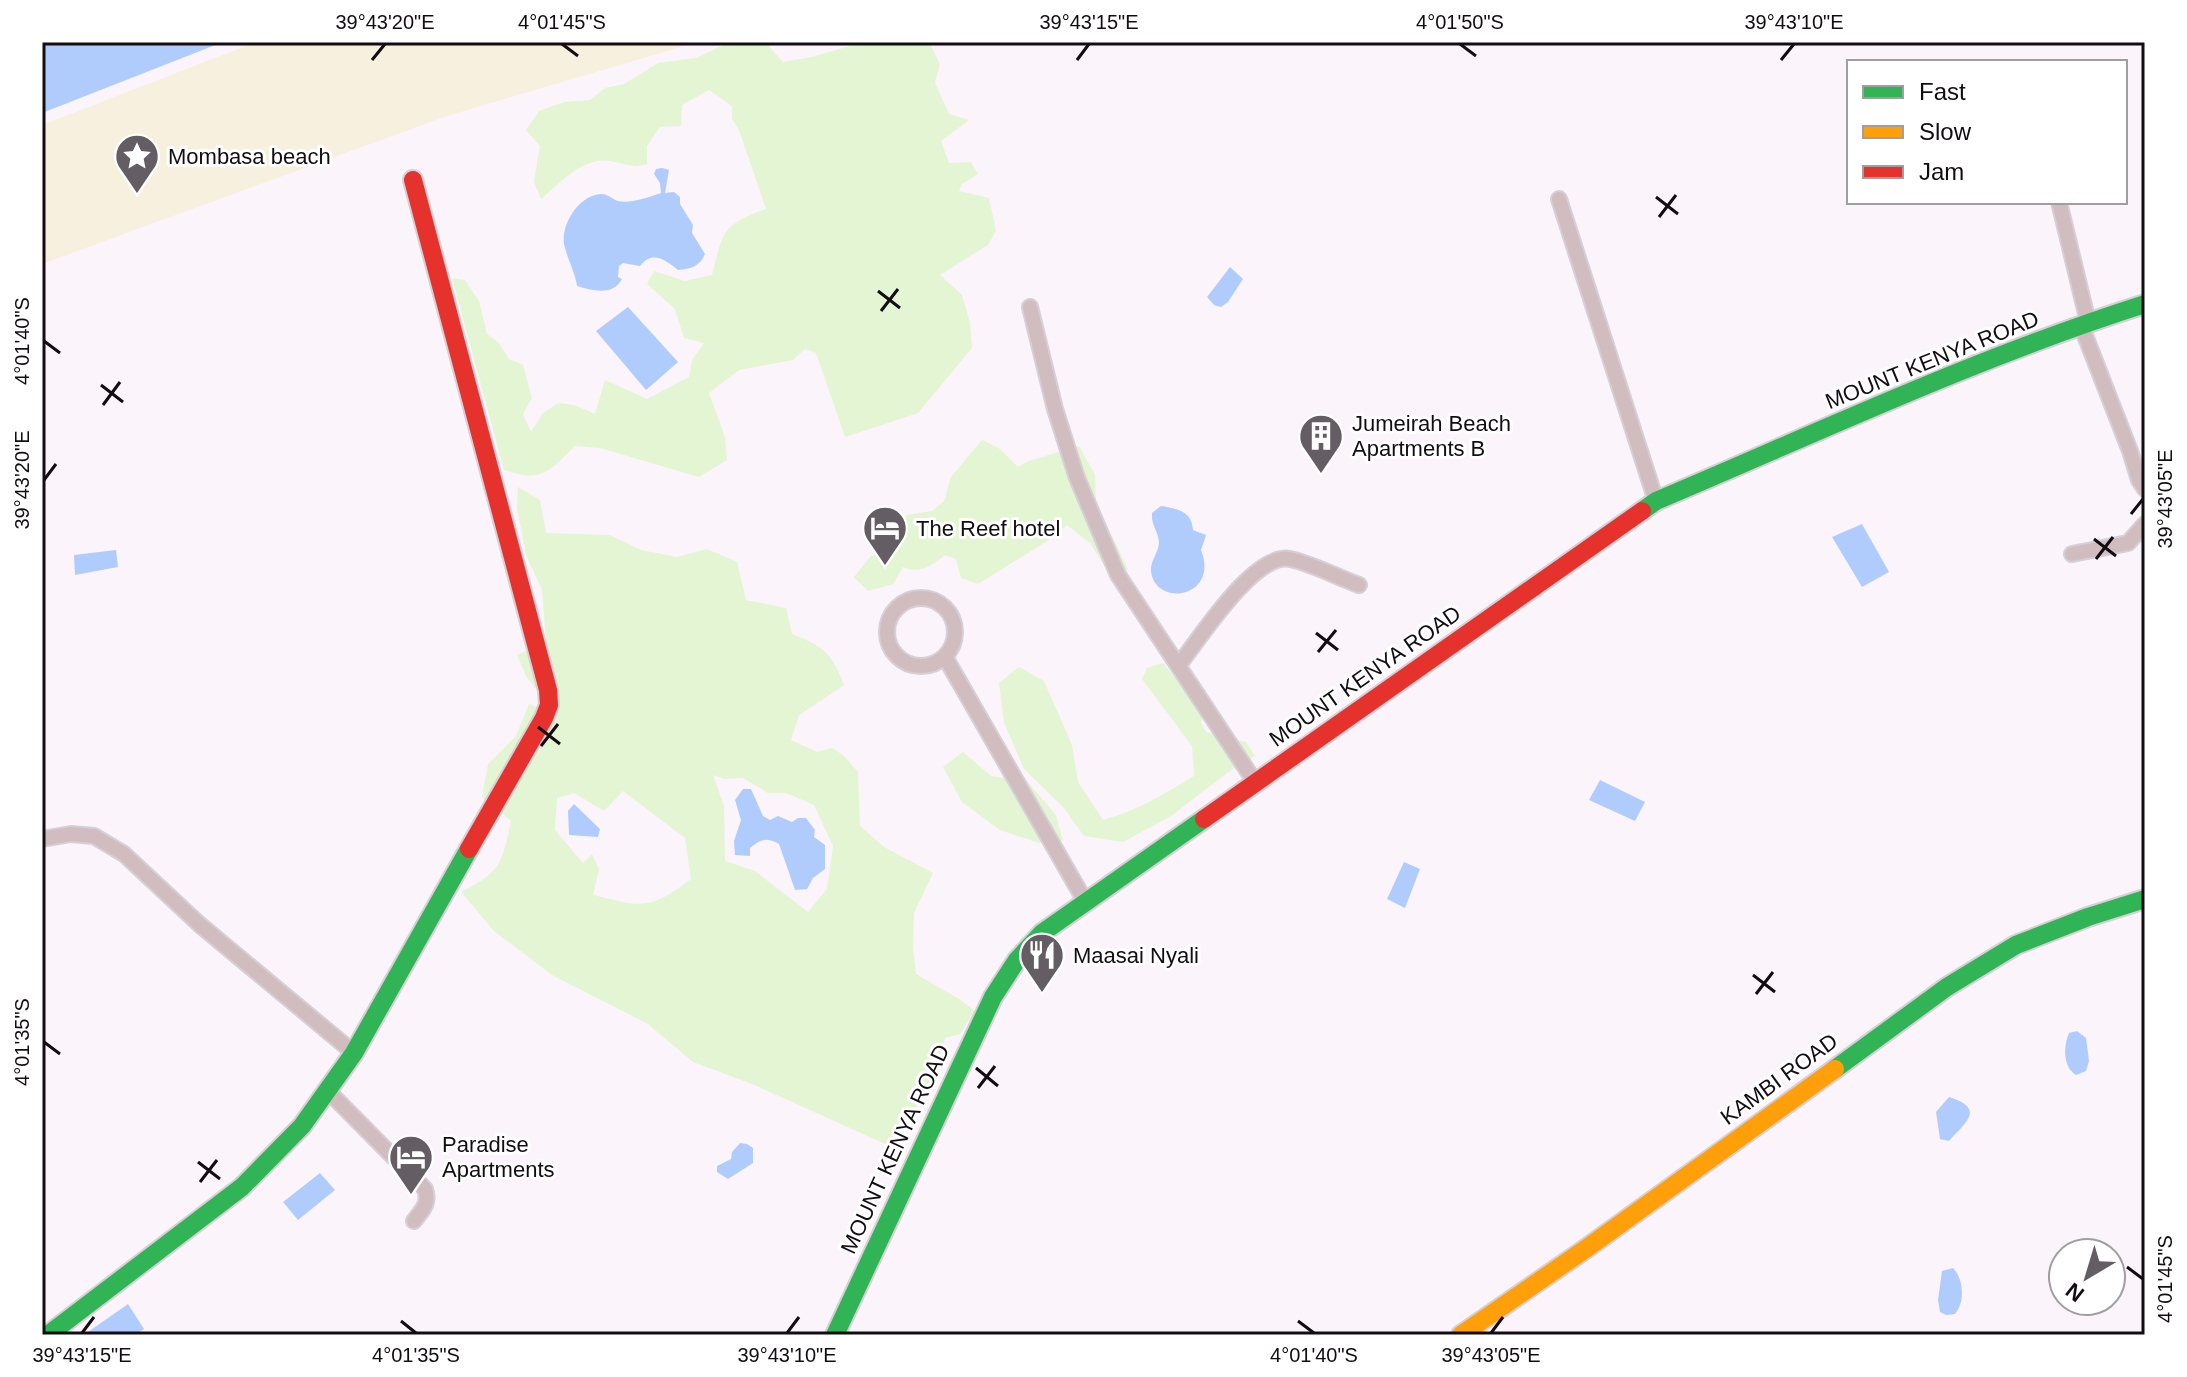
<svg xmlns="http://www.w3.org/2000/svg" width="2187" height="1377" font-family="Arial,sans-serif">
	<rect width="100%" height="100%" fill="#fbf4fb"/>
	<path fill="#e4f5d3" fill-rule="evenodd" d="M 730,42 L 765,42 L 783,62 L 812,57 L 863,42 L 929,42 L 940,64 L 935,83 L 949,114 L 969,120 L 941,141 L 949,163 L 971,162 L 978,174 L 962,184 L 959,191 L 989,198 L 996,231 L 988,245 L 940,275 L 962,295 L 970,323 L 972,348 L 918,413 L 845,437 L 816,353 L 805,349 L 793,360 L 739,370 L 709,393 L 725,437 L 727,460 L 699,477 L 600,448 L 575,446 C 549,472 541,483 504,470 L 452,278 L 465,280 L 479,301 L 487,334 L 499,343 L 509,359 L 523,365 L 532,398 L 523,414 L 531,432 L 542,414 L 558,403 L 574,405 L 595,414 L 605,380 L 647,399 L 689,377 L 692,360 L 704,343 L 684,338 L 675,309 L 647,284 L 654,271 L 685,281 L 712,275 C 723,232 721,225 766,209 L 739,130 L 732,119 L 732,106 L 709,90 L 682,105 L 681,126 L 660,127 L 647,146 L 647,164 C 633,169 625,163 611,161 C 583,156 560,183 541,199 L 534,182 L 540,146 L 526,130 L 539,111 L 564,102 L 590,100 L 605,88 L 624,84 L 658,63 L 696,58 Z
		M 982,440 L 1000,449 L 1018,467 L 1029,461 L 1079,446 L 1095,475 L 1096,503 L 1128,569 L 1117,586 L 1090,543 L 1067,525 L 1046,542 L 978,584 L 961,578 L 956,559 L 945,555 C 932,566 919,574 903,567 L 893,584 L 868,591 L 854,577 L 871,556 L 894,550 L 891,530 L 907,515 L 932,511 L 944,501 L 951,477 Z
		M 518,487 L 540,500 L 546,533 L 610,535 L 641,550 L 677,557 L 707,549 L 737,562 L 746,600 L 786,608 L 792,634 C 823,646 832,653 844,685 L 799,715 L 791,740 L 817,752 L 832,748 L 843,755 L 858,772 L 860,826 L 884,847 L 933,873 L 914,913 L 913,948 L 916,974 L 959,999 L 975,1011 L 960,1034 L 945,1038 L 934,1077 L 892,1147 L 752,1084 L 693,1062 L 648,1024 L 552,975 L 494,931 L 461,892 C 502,872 502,862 511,821 L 482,797 L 488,764 L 516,736 L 529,704 L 555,715 L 526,676 L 517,655 L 546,641 L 542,590 L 526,555 L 517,508 ZM 713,775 L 725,779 L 743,778 L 768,793 L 786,793 L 814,805 L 833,846 L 827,889 L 808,912 L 755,871 L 725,861 L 724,806 ZM 623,791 L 685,838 L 691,879 C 649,911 642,907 593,895 L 599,869 L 592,854 L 583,863 L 555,830 L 557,798 L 574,793 L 604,811 Z
		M 1163,663 L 1181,685 L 1206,689 L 1201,723 L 1206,732 L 1246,742 L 1255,756 L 1227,773 L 1171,816 L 1123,842 L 1084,836 L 1063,807 L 1024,769 L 1004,723 L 999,683 L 1019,667 L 1044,681 L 1072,745 L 1078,782 L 1103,820 C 1137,811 1164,794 1194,776 L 1192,746 L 1142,679 L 1147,668 Z
		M 963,752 L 991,776 L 1027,781 L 1056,815 L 1063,841 L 1039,843 L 1000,830 L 962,802 L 943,767 Z"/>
	<path fill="#f8f0de" d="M 256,42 L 698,42 L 447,116 L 42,264 L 42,125 Z"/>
	<path fill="#b0ccfd" d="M 42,42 L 223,42 L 42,113 Z
		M 662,168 L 669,170 L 665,193 L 674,192 L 680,197 L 680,204 L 693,225 L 692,233 L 705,254 C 700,266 691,269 678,270 C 665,260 653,250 640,266 L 623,263 L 619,266 L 618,277 L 622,279 C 613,296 593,291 577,286 C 575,272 567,258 564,244 C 561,224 579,195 601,194 C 608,194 612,199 618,201 C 631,204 649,197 661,193 L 660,183 L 654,174 L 656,169 Z
		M 1230,267 L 1243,279 L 1228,302 L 1221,307 L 1214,305 L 1207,297 Z
		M 628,307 L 678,362 L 646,390 L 596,331 Z
		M 1161,506 C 1178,509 1192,511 1193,530 L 1206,535 L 1201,550 C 1220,598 1155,608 1151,571 C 1150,561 1159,552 1159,542 C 1158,530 1151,526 1152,513 Z
		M 1862,524 L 1889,572 L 1862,587 L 1832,537 Z
		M 116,550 L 118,567 L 75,575 L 74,555 Z
		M 1600,780 L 1645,802 L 1635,821 L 1589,800 Z
		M 743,789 L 751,789 L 763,816 L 770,820 L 778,816 L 792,822 L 798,818 L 806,818 L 815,830 L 814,837 L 825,845 L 825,869 L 813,878 L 807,889 L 795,890 L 779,844 C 766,837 761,839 750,848 L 750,856 L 735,855 L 734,841 L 741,820 L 735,800 Z
		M 574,804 L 600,829 L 598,837 L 569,835 L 568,811 Z
		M 1404,862 L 1420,869 L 1405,908 L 1387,899 Z
		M 2077,1031 L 2086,1038 L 2089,1061 L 2086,1071 L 2076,1075 C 2063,1068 2063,1046 2069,1033 Z
		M 1949,1097 C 1988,1109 1963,1124 1949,1141 L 1940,1139 L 1936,1112 Z
		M 740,1143 L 747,1144 L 753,1148 L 753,1163 L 728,1179 L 717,1172 L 717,1166 L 731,1159 L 732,1152 Z
		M 320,1173 L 335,1190 L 298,1220 L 283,1202 Z
		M 1953,1268 C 1964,1279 1965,1303 1955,1314 L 1946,1315 L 1940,1312 L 1938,1300 L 1942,1271 Z
		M 128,1304 L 144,1329 L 135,1335 L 90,1335 L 88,1332 Z"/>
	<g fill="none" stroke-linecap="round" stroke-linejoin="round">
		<g stroke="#d5d0d5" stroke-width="18">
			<path id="lane" d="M 1559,199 L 1656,501
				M 2059,202 L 2088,322
				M 1030,307 L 1055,409 L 1077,478 L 1118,575 L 1255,782
				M 2081,325 L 2130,451 L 2139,480 L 2145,489
				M 2072,554 L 2128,543 L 2145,524
				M887 632a34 34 0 1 1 68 0a34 34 0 1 1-68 0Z
				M 945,657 L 1085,901
				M 1178,666 C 1199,640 1254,552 1290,559 C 1313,564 1337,577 1359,585
				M 42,839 L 71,834 L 94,836 L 124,854 L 199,924 L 354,1053
				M 328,1091 L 425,1189 C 430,1204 422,1210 414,1221"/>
		</g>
		<g stroke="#d5d0d5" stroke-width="22">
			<path id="fast" d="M 1642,511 L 1656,501 C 1817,433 1978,357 2145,304
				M 1835,1069 L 1947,987 L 2016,945 L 2088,917 L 2145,899
				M 48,1335 L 242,1187 L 302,1126 L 354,1053 L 469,849
				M 835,1335 L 993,997 L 1017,960 L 1042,933 L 1204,819"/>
		</g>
		<g stroke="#d5d0d5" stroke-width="22">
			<path id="slow" d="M 1461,1335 L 1587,1248 L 1835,1069"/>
		</g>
		<g stroke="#d5d0d5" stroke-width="22">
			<path id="jam" d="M 413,180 L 548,690 L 549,705 L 544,718 L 469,849
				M 1204,819 L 1642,511"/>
		</g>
		<use href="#lane" stroke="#d1bdbf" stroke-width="14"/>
		<use href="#fast" stroke="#30b455" stroke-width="18"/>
		<use href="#slow" stroke="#ff9f0a" stroke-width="18"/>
		<use href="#jam" stroke="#e5322d" stroke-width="18"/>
	</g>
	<path fill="none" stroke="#120d12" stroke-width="3" d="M 562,44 L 578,56M 1460,44 L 1476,56M 372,60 L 385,44M 1077,60 L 1089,44M 1781,60 L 1794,44M 1656,197 L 1678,214M 1659,217 L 1676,195M 878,291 L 900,308M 881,311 L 898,289M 44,341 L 60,353M 101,385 L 123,402M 103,405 L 120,382M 44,480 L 56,464M 2131,514 L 2143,499M 2094,539 L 2116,556M 2096,559 L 2113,537M 1316,633 L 1338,650M 1318,652 L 1336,630M 538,727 L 560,744M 541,746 L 558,724M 1753,975 L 1775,992M 1756,994 L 1773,972M 44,1042 L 60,1054M 976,1068 L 998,1086M 978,1088 L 995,1066M 198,1162 L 220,1179M 200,1182 L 217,1160M 2127,1267 L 2143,1279M 401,1321 L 416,1333M 1298,1321 L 1314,1333M 82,1333 L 94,1317M 787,1333 L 799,1317M 1491,1333 L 1503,1317"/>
	<defs>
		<g id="sight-pin" transform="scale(2.3)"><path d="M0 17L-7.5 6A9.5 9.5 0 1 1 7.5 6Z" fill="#645e64" stroke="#fff"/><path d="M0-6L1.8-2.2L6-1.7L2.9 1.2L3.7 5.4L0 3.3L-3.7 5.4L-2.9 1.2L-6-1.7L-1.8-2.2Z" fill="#fff"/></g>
		<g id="building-pin" transform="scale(2.3)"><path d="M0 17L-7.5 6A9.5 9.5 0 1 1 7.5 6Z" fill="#645e64" stroke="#fff"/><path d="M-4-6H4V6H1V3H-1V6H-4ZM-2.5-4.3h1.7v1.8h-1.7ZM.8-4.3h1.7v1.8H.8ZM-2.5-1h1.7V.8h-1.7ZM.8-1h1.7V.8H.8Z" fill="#fff"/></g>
		<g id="hotel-pin" transform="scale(2.3)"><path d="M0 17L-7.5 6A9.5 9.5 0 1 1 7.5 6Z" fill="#645e64" stroke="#fff"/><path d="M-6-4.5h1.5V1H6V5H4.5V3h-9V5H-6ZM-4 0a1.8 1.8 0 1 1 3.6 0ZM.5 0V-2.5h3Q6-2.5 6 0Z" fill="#fff"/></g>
		<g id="restaurant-pin" transform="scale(2.3)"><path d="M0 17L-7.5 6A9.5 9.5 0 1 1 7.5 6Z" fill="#645e64" stroke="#fff"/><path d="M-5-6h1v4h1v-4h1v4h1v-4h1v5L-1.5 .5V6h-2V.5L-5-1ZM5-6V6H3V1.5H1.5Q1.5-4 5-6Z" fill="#fff"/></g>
	</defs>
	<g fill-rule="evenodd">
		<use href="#sight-pin" x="137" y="156"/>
		<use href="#building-pin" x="1321" y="436"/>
		<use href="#hotel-pin" x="885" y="528"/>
		<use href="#restaurant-pin" x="1042" y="955"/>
		<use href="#hotel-pin" x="411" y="1157"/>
	</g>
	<g text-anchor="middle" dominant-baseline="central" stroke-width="6" stroke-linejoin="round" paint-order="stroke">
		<g font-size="22" fill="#120d12" stroke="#fff" text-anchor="start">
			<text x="168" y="156">Mombasa beach</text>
			<text x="1352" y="423">Jumeirah Beach<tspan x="1352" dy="25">Apartments B</tspan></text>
			<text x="916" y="528">The Reef hotel</text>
			<text x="1073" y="955">Maasai Nyali</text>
			<text x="442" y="1144">Paradise<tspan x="442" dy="25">Apartments</tspan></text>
		</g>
		<g font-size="22" fill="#120d12" stroke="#fff">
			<text transform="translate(1932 360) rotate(-22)">MOUNT KENYA ROAD</text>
			<text transform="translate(1365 676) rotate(-35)">MOUNT KENYA ROAD</text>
			<text transform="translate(1779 1079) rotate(-36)">KAMBI ROAD</text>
			<text transform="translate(895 1149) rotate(-65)">MOUNT KENYA ROAD</text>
		</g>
	</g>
	<rect width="2187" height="1377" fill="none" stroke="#ffffff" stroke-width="88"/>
	<rect x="1847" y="60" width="280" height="144" fill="#ffffff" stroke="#a09ea0" stroke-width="2"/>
	<rect x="1863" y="86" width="40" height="12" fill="#30b455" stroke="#a09ea0" stroke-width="2"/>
	<text x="1919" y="100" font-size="24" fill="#120d12">Fast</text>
	<rect x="1863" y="126" width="40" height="12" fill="#ff9f0a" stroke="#a09ea0" stroke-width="2"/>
	<text x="1919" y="140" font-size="24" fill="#120d12">Slow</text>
	<rect x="1863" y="166" width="40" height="12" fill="#e5322d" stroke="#a09ea0" stroke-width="2"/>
	<text x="1919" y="180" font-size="24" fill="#120d12">Jam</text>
	<g transform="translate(2087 1277) rotate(218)"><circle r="38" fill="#ffffff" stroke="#a09ea0" stroke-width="2"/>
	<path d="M0-6L14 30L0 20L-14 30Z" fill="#645e64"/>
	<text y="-12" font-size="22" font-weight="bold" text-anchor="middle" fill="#120d12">N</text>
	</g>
	<rect x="44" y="44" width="2099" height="1289" fill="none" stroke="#120d12" stroke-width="3"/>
	<g font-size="20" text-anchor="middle" fill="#120d12">
		<text x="385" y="29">39°43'20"E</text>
		<text x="562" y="29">4°01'45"S</text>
		<text x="1089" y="29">39°43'15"E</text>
		<text x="1460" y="29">4°01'50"S</text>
		<text x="1794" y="29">39°43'10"E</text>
		<text transform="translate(22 341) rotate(-90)" y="7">4°01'40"S</text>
		<text transform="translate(22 480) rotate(-90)" y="7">39°43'20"E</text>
		<text transform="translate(2165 499) rotate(-90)" y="7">39°43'05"E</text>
		<text transform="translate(22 1042) rotate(-90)" y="7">4°01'35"S</text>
		<text transform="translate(2165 1279) rotate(-90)" y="7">4°01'45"S</text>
		<text x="82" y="1362">39°43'15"E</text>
		<text x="416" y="1362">4°01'35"S</text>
		<text x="787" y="1362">39°43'10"E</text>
		<text x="1314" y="1362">4°01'40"S</text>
		<text x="1491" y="1362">39°43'05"E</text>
	</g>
</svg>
